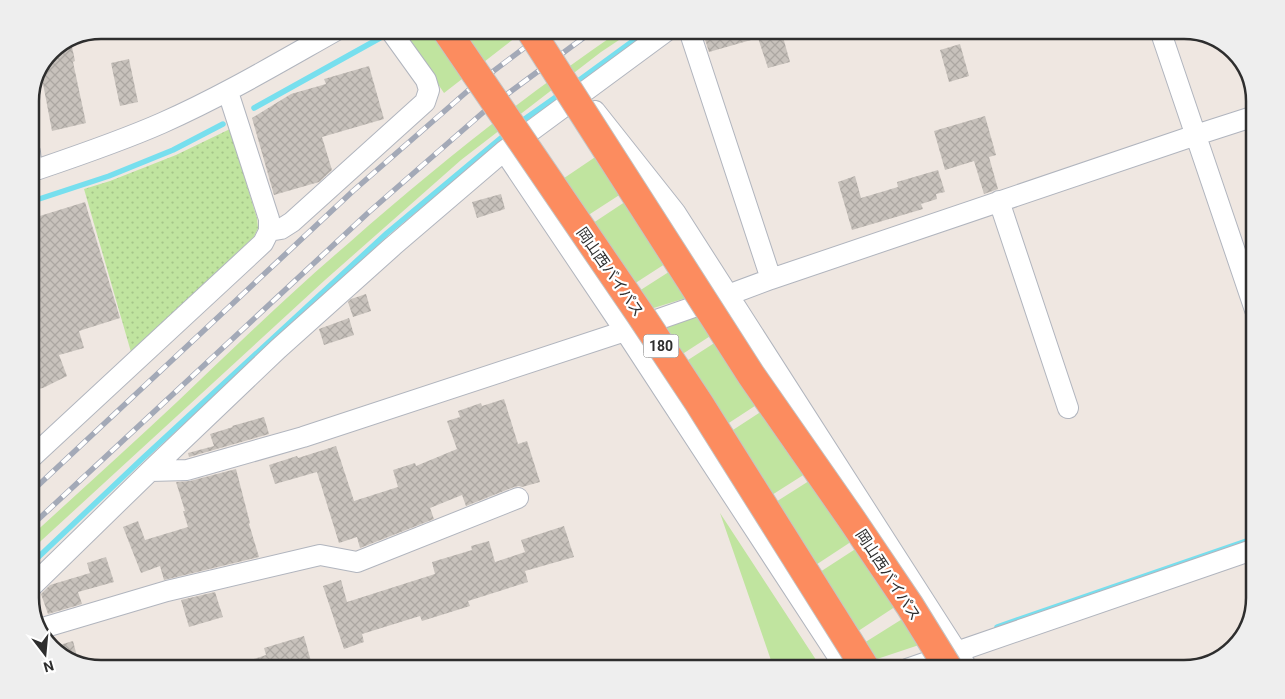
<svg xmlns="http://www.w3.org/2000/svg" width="1285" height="699" font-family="Roboto,'Noto Sans JP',sans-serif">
	<defs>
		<pattern id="park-dots" width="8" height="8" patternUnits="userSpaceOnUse" patternTransform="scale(1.25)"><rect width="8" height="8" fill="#c0e49f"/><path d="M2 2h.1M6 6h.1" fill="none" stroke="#a5c489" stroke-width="1.8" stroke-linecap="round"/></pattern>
		<pattern id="building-cross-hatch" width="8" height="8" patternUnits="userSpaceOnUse" patternTransform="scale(1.25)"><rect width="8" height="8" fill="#c8c2bc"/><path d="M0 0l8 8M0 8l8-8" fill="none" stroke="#aca7a2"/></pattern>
	</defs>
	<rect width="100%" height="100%" fill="#efe7e1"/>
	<path fill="#c0e49f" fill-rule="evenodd" d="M 404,30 L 525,30 L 444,93 L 402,31 Z
		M 621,30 L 634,30 L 601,52 L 461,160 L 325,280 L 30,551 L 30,537 C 79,492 129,447 177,402 C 234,348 290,293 350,242 C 436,166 526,95 621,30 Z
		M 616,143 L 715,286 L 712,290 L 631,315 L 542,193 ZM 641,181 L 646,188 L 578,233 L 573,225 ZM 685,251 L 689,259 L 625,300 L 620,293 Z
		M 719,309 L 726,310 L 734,316 L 916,593 L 840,643 L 711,451 L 646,349 L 645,344 L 647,337 L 656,330 ZM 732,322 L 736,329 L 671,371 L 667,364 ZM 778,391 L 782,398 L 716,441 L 712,434 ZM 827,460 L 831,467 L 760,512 L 756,505 ZM 872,528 L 877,535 L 803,583 L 799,576 Z
		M 720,513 L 822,669 L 774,669 Z
		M 923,606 L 943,637 L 856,666 L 848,653 Z"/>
	<path fill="url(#park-dots)" d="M 230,129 L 257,218 L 258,228 L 254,237 L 131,352 L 84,189 L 110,181 L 176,155 Z"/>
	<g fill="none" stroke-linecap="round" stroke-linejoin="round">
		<path stroke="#77dfee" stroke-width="5.5" d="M 574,84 L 648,30
			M 254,108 L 380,38
			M 519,123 L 563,92
			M 30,202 L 109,176 L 173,150 L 223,124
			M 30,565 L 143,458 L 387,233 L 508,132
			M 997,627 L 1255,538"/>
	</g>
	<path fill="url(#building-cross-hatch)" d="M 702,30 L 781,30 L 790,62 L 768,68 L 758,38 L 709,52 Z
		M 71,42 L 75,61 L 73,62 L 86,123 L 52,131 L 41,73 L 51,51 Z
		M 960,44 L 969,76 L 949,82 L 940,50 Z
		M 129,59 L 138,102 L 120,106 L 111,63 Z
		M 369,66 L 384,119 L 322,137 L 332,170 L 319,182 L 274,195 L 252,118 L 291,94 L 326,84 L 324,79 Z
		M 985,116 L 996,155 L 989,157 L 998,189 L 984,194 L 974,161 L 945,170 L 934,131 Z
		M 938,170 L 945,192 L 936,194 L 937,199 L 921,204 L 923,209 L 852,230 L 838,182 L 855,176 L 861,198 L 898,187 L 897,182 Z
		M 501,194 L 505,209 L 477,218 L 472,202 Z
		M 85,202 L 120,318 L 79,331 L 84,348 L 59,355 L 67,376 L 43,388 L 30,390 L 30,219 Z
		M 366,294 L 371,311 L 353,317 L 348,302 L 351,299 Z
		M 349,318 L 354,335 L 324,345 L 319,329 Z
		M 504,399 L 518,444 L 527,441 L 540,482 L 522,487 L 519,486 L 514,487 L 466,506 L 462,495 L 430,508 L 434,519 L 360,548 L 357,537 L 339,543 L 317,472 L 275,484 L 269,465 L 297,456 L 298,458 L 336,446 L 354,501 L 398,487 L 393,470 L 415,463 L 416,466 L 457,449 L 447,421 L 460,417 L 458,411 L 481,403 L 482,406 Z
		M 264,417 L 269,434 L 189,457 L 188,453 L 214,446 L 210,434 L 233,427 L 232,426 Z
		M 236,469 L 250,523 L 249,524 L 259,557 L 164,580 L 160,566 L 141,573 L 123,527 L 138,521 L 145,540 L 188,527 L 183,511 L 185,511 L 176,482 L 190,481 Z
		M 564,526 L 574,557 L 525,571 L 528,582 L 468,601 L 470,606 L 422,621 L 420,616 L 362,634 L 364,642 L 344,649 L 323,586 L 341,580 L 347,602 L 435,574 L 432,562 L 472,550 L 471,546 L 489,541 L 495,562 L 525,552 L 521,540 Z
		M 106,557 L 114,582 L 78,592 L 82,604 L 48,614 L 41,594 L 50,585 L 90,573 L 87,563 Z
		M 215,592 L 223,617 L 189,627 L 181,600 Z
		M 304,636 L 312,665 L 299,669 L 232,669 L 232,666 L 266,655 L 264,648 Z
		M 73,641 L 79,664 L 69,662 L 53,647 Z"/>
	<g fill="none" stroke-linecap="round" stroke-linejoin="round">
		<g stroke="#b1b5be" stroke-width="22">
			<path id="minor" d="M 689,30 L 771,279
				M 1160,30 L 1255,310
				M 595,111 L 675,212 L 968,669
				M 504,151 L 625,331 L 846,669
				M 30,152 L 32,172
				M 30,172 C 74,157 119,142 162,123 C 223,96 280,62 337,30
				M 999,201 L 1068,408
				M 269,231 L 281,229 L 292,222 L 425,102 L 429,90 L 426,80 L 390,30
				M 30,459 L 263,243 L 269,231 L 269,219 L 228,92
				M 150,471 L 187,470 L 303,437 L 625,331 L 728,295 L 771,279 L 1196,135 L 1255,116
				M 30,588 L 150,471 L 278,349 L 393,246 L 504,151 L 668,30
				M 39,629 L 167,591 L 320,555 L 357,562 L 518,498
				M 907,669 L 1255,549"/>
		</g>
		<use href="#minor" stroke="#fff" stroke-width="20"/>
		<g stroke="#a3a9b7" stroke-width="5.5">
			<path id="rail" d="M 30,493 L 353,191 L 471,88 L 548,30
				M 30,527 L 369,212 L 487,109 L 594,30"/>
		</g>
		<use href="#rail" stroke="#fff" stroke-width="4" stroke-dasharray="11" stroke-linecap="butt"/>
		<g stroke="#c4c4c4" stroke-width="30" stroke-linecap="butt">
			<path id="highway-bridge" d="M 446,30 L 640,314 L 699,403 L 866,669
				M 530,30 L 751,375 L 852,520 L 910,606 L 949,669"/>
		</g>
		<use href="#highway-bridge" stroke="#fc8c5f" stroke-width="28"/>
	</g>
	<g text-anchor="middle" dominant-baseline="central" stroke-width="4.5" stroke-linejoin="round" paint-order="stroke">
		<rect fill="#fff" stroke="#6d6d6d" stroke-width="1" x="643.5" y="334.5" width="35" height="23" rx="4"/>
		<g font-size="14" font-weight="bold" fill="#2e2e2e">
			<text x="661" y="346">180</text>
		</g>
		<g font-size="15" fill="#2e2e2e" stroke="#fff">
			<text transform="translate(610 272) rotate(55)">岡山西バイパス</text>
			<text transform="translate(888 575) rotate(57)">岡山西バイパス</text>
		</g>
	</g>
	<path d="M0 0H1285V699H0ZM101 39H1184A62 62 0 0 1 1246 101V598A62 62 0 0 1 1184 660H101A62 62 0 0 1 39 598V101A62 62 0 0 1 101 39Z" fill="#eee" fill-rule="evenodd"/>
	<path fill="none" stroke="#2e2e2e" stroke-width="2.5" d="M101 39H1184A62 62 0 0 1 1246 101V598A62 62 0 0 1 1184 660H101A62 62 0 0 1 39 598V101A62 62 0 0 1 101 39Z"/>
	<g transform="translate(45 654) rotate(164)" stroke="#ffffff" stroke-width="4" paint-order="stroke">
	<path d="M0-4L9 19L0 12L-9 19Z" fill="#2e2e2e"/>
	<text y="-8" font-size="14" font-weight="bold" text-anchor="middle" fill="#2e2e2e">N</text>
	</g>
</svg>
